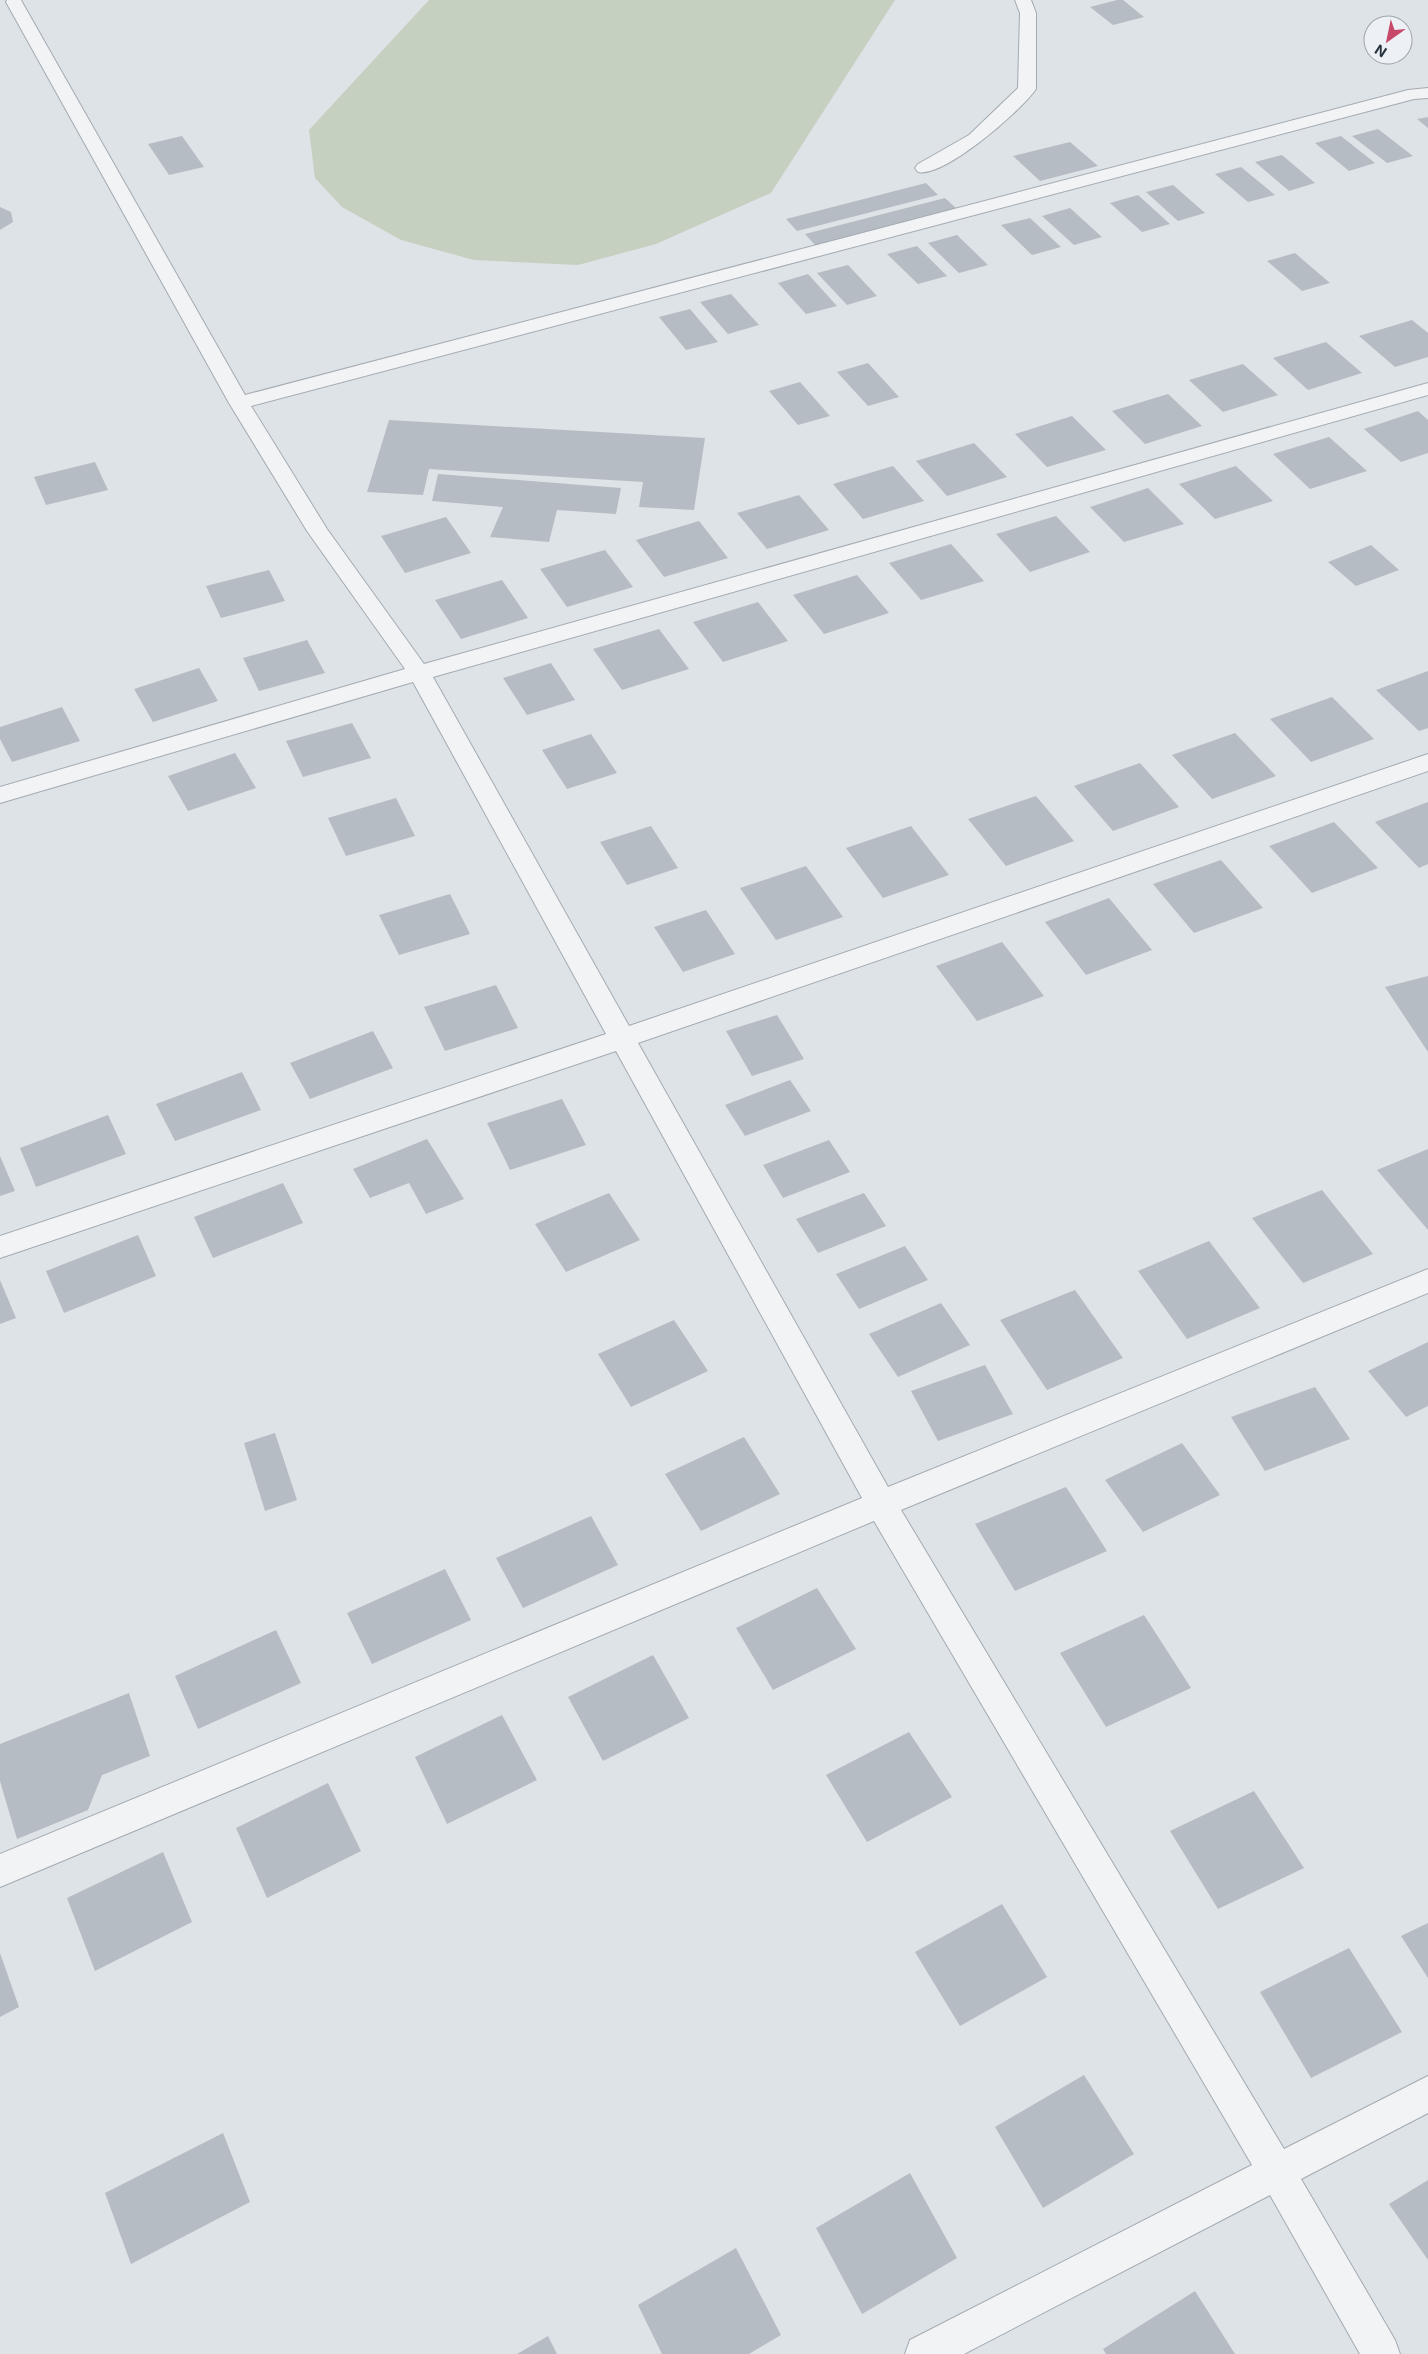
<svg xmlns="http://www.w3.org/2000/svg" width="1428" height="2354" font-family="Inter,sans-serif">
	<rect width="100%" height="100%" fill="#dee3e7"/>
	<path fill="#c6d0c0" d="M 429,0 L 895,0 L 771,193 L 656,244 L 578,265 L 474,260 L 401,240 L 342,207 L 315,178 L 309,130 Z"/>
	<path fill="#b6bcc3" d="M 1117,0 L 1123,0 L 1144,17 L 1113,25 L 1090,7 Z
		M 1428,117 L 1428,128 L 1417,119 Z
		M 1378,129 L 1413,156 L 1387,163 L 1352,136 Z
		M 182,136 L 204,167 L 169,175 L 148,144 Z
		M 1341,136 L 1375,163 L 1349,171 L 1315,143 Z
		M 1070,142 L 1098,166 L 1040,181 L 1013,156 Z
		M 1282,155 L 1315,183 L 1289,191 L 1255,162 Z
		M 1241,167 L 1275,195 L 1248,202 L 1215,174 Z
		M 926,183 L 938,195 L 797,231 L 786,219 Z
		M 1173,185 L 1205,213 L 1178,221 L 1146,192 Z
		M 1138,195 L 1170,224 L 1142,232 L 1110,203 Z
		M 945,198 L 957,209 L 816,246 L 805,234 Z
		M 0,207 L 11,212 L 13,222 L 0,230 Z
		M 1070,208 L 1102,237 L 1074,245 L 1042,216 Z
		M 1030,218 L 1061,247 L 1032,255 L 1001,225 Z
		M 957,235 L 988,265 L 959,273 L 928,243 Z
		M 917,246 L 947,276 L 918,284 L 887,254 Z
		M 1295,253 L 1330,283 L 1302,291 L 1267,261 Z
		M 848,265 L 877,296 L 847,305 L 817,273 Z
		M 808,274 L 837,306 L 806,314 L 778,283 Z
		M 731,294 L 759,325 L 728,334 L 700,302 Z
		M 690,309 L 718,342 L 686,350 L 659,317 Z
		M 1412,320 L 1428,333 L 1428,357 L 1395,367 L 1359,336 Z
		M 1326,342 L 1362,373 L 1308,390 L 1273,358 Z
		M 868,363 L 899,397 L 868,406 L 837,372 Z
		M 1243,364 L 1278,395 L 1223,412 L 1189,380 Z
		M 800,382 L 830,416 L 798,425 L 769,391 Z
		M 1168,394 L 1202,426 L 1145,444 L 1112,411 Z
		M 1418,411 L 1428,420 L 1428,453 L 1401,462 L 1364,429 Z
		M 1072,416 L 1106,450 L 1047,467 L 1015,434 Z
		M 389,420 L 705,438 L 694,510 L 639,507 L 643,482 L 429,469 L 423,495 L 367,492 Z
		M 1329,437 L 1367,471 L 1310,489 L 1273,454 Z
		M 974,443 L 1007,477 L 947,496 L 916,461 Z
		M 95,462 L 108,490 L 46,505 L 34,477 Z
		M 893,466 L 924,501 L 863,519 L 833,484 Z
		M 1236,466 L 1273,501 L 1215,519 L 1179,484 Z
		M 438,474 L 621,488 L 616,514 L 557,510 L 549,542 L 490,537 L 503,507 L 432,501 Z
		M 1148,488 L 1184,524 L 1124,542 L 1090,507 Z
		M 799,495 L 829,530 L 767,549 L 737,513 Z
		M 1056,516 L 1090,552 L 1030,572 L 996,534 Z
		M 446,517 L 471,553 L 405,573 L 381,536 Z
		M 699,521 L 728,558 L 664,577 L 636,540 Z
		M 951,544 L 984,581 L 921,600 L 889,563 Z
		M 1371,545 L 1399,570 L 1356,586 L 1328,562 Z
		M 605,550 L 633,587 L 567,607 L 540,569 Z
		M 269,570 L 285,601 L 221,618 L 206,586 Z
		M 857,575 L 889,613 L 824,634 L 793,595 Z
		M 502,580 L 528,618 L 461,639 L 435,600 Z
		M 758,602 L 788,641 L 723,662 L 693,622 Z
		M 659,629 L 689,669 L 622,690 L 593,649 Z
		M 307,640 L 325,673 L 259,691 L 243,658 Z
		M 551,663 L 575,700 L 527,715 L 503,678 Z
		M 199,668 L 218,701 L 153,722 L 134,689 Z
		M 1428,671 L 1428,728 L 1419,731 L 1376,690 Z
		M 1332,697 L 1374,739 L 1311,762 L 1270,719 Z
		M 62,707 L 80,741 L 12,762 L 0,739 L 0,727 Z
		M 352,723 L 371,758 L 303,777 L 286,741 Z
		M 1235,733 L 1276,776 L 1212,799 L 1172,755 Z
		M 591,734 L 617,773 L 567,789 L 542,750 Z
		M 235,753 L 256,788 L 188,811 L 168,776 Z
		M 1140,763 L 1179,807 L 1113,831 L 1074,786 Z
		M 1036,796 L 1074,841 L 1006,866 L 968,819 Z
		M 396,798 L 415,836 L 346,856 L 328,818 Z
		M 1428,802 L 1428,864 L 1419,868 L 1375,822 Z
		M 1334,822 L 1378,868 L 1312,893 L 1269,846 Z
		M 651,826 L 678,868 L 627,885 L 600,842 Z
		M 911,826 L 949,875 L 883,898 L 846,848 Z
		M 1221,860 L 1263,908 L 1194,933 L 1153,884 Z
		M 806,866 L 843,917 L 776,940 L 740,888 Z
		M 450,894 L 470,934 L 399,955 L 379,915 Z
		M 1109,898 L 1152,950 L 1086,975 L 1045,922 Z
		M 706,910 L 735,954 L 683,972 L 654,927 Z
		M 1002,942 L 1044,996 L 977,1021 L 936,966 Z
		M 1428,976 L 1428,1052 L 1385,987 Z
		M 496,985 L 518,1028 L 445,1051 L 424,1007 Z
		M 777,1015 L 804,1059 L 752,1076 L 726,1031 Z
		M 373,1031 L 393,1068 L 310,1099 L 290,1063 Z
		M 242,1072 L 261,1110 L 175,1141 L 156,1104 Z
		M 790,1080 L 811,1111 L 745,1136 L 725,1105 Z
		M 562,1099 L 586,1145 L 510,1170 L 487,1123 Z
		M 108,1115 L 126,1154 L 36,1187 L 20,1148 Z
		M 427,1139 L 464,1199 L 426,1214 L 409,1183 L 370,1198 L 353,1169 Z
		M 829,1140 L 850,1172 L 783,1198 L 763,1165 Z
		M 1428,1149 L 1428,1230 L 1377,1170 Z
		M 0,1156 L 15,1191 L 0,1196 Z
		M 283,1183 L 303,1223 L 213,1258 L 194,1217 Z
		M 1322,1190 L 1373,1254 L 1303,1283 L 1252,1218 Z
		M 609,1193 L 640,1240 L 566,1272 L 535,1224 Z
		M 864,1193 L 886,1226 L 818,1253 L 796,1219 Z
		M 138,1235 L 156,1276 L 64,1313 L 46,1271 Z
		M 1209,1241 L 1260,1308 L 1187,1339 L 1138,1271 Z
		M 905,1246 L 928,1280 L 859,1309 L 836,1274 Z
		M 0,1280 L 16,1318 L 0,1324 Z
		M 1075,1290 L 1123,1358 L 1047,1390 L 1000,1320 Z
		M 941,1303 L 970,1345 L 898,1377 L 869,1334 Z
		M 674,1320 L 708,1371 L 631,1407 L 598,1354 Z
		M 1428,1342 L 1428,1406 L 1406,1417 L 1368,1371 Z
		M 985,1365 L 1013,1414 L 938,1441 L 911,1391 Z
		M 1315,1387 L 1350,1439 L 1265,1471 L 1231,1417 Z
		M 275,1433 L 297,1500 L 265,1511 L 244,1443 Z
		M 744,1437 L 780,1494 L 701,1531 L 665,1474 Z
		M 1182,1443 L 1220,1495 L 1143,1532 L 1105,1480 Z
		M 1066,1487 L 1107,1551 L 1015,1591 L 975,1524 Z
		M 591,1516 L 618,1565 L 523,1608 L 496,1558 Z
		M 445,1569 L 471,1620 L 372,1664 L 347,1613 Z
		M 817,1588 L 856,1649 L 773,1690 L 736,1628 Z
		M 1144,1615 L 1191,1688 L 1106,1727 L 1060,1653 Z
		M 276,1630 L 301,1683 L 198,1729 L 175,1676 Z
		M 653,1655 L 689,1718 L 603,1761 L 568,1697 Z
		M 129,1693 L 150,1756 L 102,1775 L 88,1810 L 17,1839 L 0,1781 L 0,1744 Z
		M 502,1715 L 537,1780 L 447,1824 L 415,1757 Z
		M 909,1732 L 952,1797 L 867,1842 L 826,1775 Z
		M 328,1783 L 361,1851 L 267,1898 L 236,1828 Z
		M 1254,1791 L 1304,1868 L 1218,1909 L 1170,1831 Z
		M 163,1852 L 192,1922 L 95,1971 L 67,1898 Z
		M 1002,1904 L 1047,1977 L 960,2026 L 915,1952 Z
		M 1428,1923 L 1428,1978 L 1401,1936 Z
		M 1349,1948 L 1402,2032 L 1311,2078 L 1260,1992 Z
		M 0,1953 L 19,2007 L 0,2017 Z
		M 1084,2075 L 1134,2154 L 1043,2208 L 995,2127 Z
		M 223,2133 L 250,2202 L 131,2264 L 105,2193 Z
		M 910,2173 L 957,2258 L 862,2314 L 816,2228 Z
		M 1428,2180 L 1428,2260 L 1389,2204 Z
		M 736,2248 L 781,2335 L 749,2354 L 662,2354 L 638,2305 Z
		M 1195,2291 L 1235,2354 L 1106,2354 L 1103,2349 Z
		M 548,2336 L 557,2354 L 517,2354 Z"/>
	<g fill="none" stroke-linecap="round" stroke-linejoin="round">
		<g stroke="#a4aab1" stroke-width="2">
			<path id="lane" d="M 1015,0 L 1031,0 L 1036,13 L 1036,89 C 1021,111 944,178 918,172 L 915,168 L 918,164 L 969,135 L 1018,88 L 1020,13 Z"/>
		</g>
		<g stroke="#a4aab1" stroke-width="2">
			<path id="street" d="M 7,0 L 21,0 L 22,2 L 245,395 L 1408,90 L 1428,88 L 1428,98 L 1414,99 L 251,406 L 327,529 L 424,664 L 1428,383 L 1428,395 L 433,677 L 629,1026 L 1428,754 L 1428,771 L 638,1043 L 888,1487 L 1428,1269 L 1428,1293 L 901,1510 L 1284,2149 L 1428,2076 L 1428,2113 L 1301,2179 L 1395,2340 L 1400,2354 L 1360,2354 L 1270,2195 L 964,2354 L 905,2354 L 910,2340 L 1252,2165 L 874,1521 L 0,1887 L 0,1854 L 862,1498 L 616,1051 L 0,1258 L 0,1236 L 606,1034 L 413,682 L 0,803 L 0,787 L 405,669 L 307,531 L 229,403 L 6,2 Z"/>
		</g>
		<use href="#lane" fill="#f1f3f5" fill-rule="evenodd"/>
		<use href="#street" fill="#f1f3f5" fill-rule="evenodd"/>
	</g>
	<g transform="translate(1388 40) rotate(213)"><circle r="24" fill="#edf1f5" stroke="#9ea5ab"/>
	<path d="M0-4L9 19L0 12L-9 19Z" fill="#c74869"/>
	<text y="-8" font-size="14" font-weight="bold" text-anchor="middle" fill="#28323d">N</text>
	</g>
</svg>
